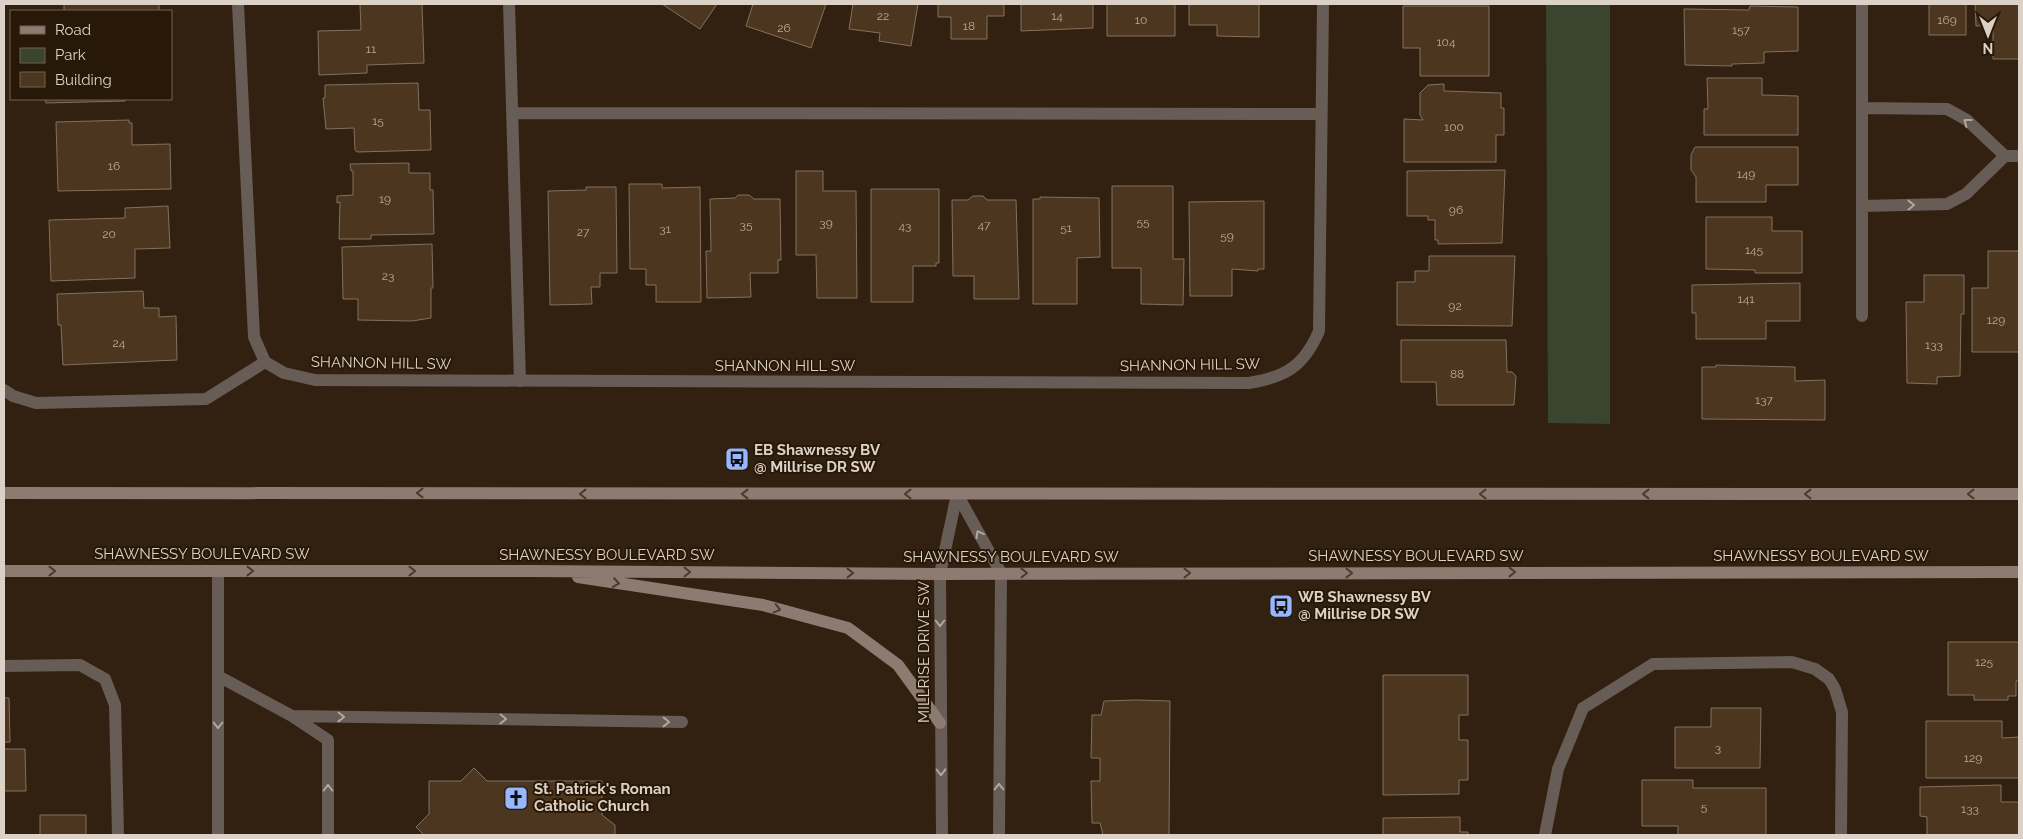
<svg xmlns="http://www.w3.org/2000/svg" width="2023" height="839" font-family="Raleway,sans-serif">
	<rect width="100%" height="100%" fill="#322110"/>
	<path fill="#39452e" d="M 1546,4 L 1610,4 L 1610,424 L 1548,423 Z"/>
	<path fill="#4c3620" stroke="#83705d" d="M 64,4 L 159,4 L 159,11 L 64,11 Z
		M 360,4 L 422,4 L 424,63 L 367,65 L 367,73 L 319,75 L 318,31 L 361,30 Z
		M 662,4 L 717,4 L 700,29 Z
		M 753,4 L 826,4 L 811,48 L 746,26 Z
		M 853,4 L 918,4 L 911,46 L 879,41 L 880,33 L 849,29 Z
		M 938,4 L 1004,4 L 1004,16 L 987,16 L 987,39 L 951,39 L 951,17 L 938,17 Z
		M 1021,4 L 1093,4 L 1093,28 L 1021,31 Z
		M 1107,4 L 1175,4 L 1175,36 L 1107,36 Z
		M 1189,4 L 1259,4 L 1259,37 L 1217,36 L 1217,25 L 1189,25 Z
		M 1929,4 L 1966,4 L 1966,35 L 1929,35 Z
		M 1975,4 L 2019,4 L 2019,59 L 1993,59 L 1993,25 L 1976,26 Z
		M 1403,6 L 1489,6 L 1489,76 L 1420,76 L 1420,48 L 1403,48 Z
		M 1750,6 L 1798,7 L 1798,51 L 1764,52 L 1764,63 L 1732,64 L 1732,66 L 1685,65 L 1684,9 L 1749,10 Z
		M 1707,78 L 1762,78 L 1762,95 L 1798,96 L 1798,135 L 1704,135 L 1704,109 L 1708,109 Z
		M 418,83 L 419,110 L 430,110 L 431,150 L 357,152 L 355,150 L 354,128 L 326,129 L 323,98 L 325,98 L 325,85 Z
		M 1444,84 L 1444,91 L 1501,93 L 1501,108 L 1504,108 L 1504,135 L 1496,135 L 1496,162 L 1404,162 L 1404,119 L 1423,120 L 1420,115 L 1420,93 L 1428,85 Z
		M 45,99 L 125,99 L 125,101 L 46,103 Z
		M 129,120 L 129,123 L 132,123 L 132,145 L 170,144 L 171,189 L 58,191 L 56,122 Z
		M 1695,147 L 1798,147 L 1798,185 L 1766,185 L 1766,202 L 1696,202 L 1696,177 L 1691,170 L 1691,155 Z
		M 409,163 L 409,173 L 430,173 L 430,190 L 433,190 L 434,234 L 371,235 L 371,239 L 339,239 L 340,202 L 337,203 L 337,196 L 353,195 L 353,171 L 351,171 L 350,164 Z
		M 1505,170 L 1502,243 L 1438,244 L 1438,240 L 1435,240 L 1435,220 L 1428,220 L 1428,216 L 1407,216 L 1407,171 Z
		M 796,171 L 823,171 L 823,191 L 856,191 L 857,298 L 817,298 L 816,255 L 796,255 Z
		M 629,184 L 662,184 L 662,188 L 700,187 L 701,302 L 656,302 L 656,285 L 646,285 L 646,269 L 630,269 Z
		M 1112,186 L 1173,186 L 1173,259 L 1184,259 L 1183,305 L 1141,304 L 1141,268 L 1112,268 Z
		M 586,187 L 616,187 L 617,273 L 600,273 L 600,287 L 591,287 L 592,304 L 550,305 L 548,191 L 586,190 Z
		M 871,189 L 939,189 L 939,263 L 936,263 L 936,266 L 913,266 L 913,302 L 871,302 Z
		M 738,195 L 749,195 L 754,199 L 780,199 L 781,260 L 778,260 L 778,273 L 750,273 L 751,297 L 707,298 L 706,251 L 711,251 L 710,199 L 735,198 Z
		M 973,196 L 983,196 L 987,200 L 1016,200 L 1019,299 L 974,299 L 974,276 L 953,276 L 952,200 L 968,200 Z
		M 1040,197 L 1099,198 L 1100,257 L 1077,258 L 1077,304 L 1033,304 L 1033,199 L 1040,199 Z
		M 1264,201 L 1264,269 L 1258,269 L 1258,271 L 1232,269 L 1232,296 L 1190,296 L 1189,202 Z
		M 168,206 L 170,248 L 135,249 L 135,278 L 51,281 L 49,220 L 125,218 L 125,208 Z
		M 1706,217 L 1772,217 L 1772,231 L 1802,231 L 1802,273 L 1755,273 L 1755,270 L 1706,269 Z
		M 432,244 L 433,288 L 431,288 L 431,318 L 412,321 L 358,320 L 358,299 L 343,299 L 342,247 Z
		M 1988,251 L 2019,251 L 2019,352 L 1972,352 L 1972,288 L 1988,288 Z
		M 1429,256 L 1515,256 L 1512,326 L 1397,325 L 1397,282 L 1415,282 L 1415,271 L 1429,271 Z
		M 1924,275 L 1964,275 L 1964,314 L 1961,314 L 1960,376 L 1937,377 L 1937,384 L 1907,383 L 1906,302 L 1924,302 Z
		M 1800,283 L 1800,321 L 1766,321 L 1766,339 L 1696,339 L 1696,313 L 1692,313 L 1692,285 Z
		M 143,291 L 144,308 L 159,308 L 159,317 L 176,316 L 177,360 L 63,365 L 61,325 L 58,325 L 57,294 Z
		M 1401,340 L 1506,340 L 1507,372 L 1512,372 L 1516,376 L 1514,405 L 1437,405 L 1436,382 L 1401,382 Z
		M 1716,365 L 1795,367 L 1795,381 L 1825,380 L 1825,420 L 1702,419 L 1702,367 L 1716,367 Z
		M 1948,642 L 2019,642 L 2019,681 L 2016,681 L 2016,696 L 2008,696 L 2008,700 L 1974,700 L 1974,695 L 1948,695 Z
		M 1383,675 L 1468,675 L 1468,715 L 1459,715 L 1459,740 L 1468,740 L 1468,780 L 1459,780 L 1459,794 L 1383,795 Z
		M 4,698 L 9,698 L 10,742 L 4,742 Z
		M 1136,700 L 1170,701 L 1169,835 L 1103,835 L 1100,823 L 1092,823 L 1091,781 L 1100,781 L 1100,758 L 1091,758 L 1092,715 L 1101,715 L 1104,701 Z
		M 1711,708 L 1761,708 L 1760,768 L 1675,768 L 1675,727 L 1711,727 Z
		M 1926,721 L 2002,721 L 2002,738 L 2019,737 L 2019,778 L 1926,778 Z
		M 4,749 L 25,749 L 26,791 L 4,791 Z
		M 474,768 L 487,781 L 602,781 L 602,815 L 615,825 L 615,835 L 424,835 L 416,827 L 429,814 L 429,781 L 461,781 Z
		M 1642,780 L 1693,780 L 1693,788 L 1766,788 L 1766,835 L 1678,835 L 1678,826 L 1642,826 Z
		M 2001,785 L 2001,802 L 2019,802 L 2019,835 L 1927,835 L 1927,817 L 1920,816 L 1920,787 Z
		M 40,815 L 86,815 L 86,835 L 40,835 Z
		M 1460,817 L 1460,832 L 1468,832 L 1468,835 L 1383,835 L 1383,818 Z"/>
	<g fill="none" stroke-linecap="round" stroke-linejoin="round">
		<path stroke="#675c56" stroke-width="12" d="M 509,4 L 520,381
			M 514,113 L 1321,114
			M 4,390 L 13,396 L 36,403 L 206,399 L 265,362
			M 218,571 L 218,835
			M 4,666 L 80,665 L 105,679 L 115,705 L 118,835
			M 218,676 L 292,716 L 328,740 L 328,835
			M 1583,708 L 1653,664 L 1792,662 L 1815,669 L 1829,679 L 1835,689 L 1842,712 L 1841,835
			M 292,716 L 682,722"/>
		<path stroke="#675c56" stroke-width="12" d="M 238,4 L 254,337 L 265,362 L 284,373 L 315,380 L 1249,383 C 1286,377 1304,366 1319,331 L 1323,4
			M 1862,4 L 1862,316
			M 2005,156 L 2019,156
			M 1862,206 L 1947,204 L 1966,194 L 2005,156 L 1967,120 L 1947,109 L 1862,108
			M 957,494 L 1001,573 L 999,835
			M 942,835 L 940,574 L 957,494
			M 1545,835 L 1558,769 L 1583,708"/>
		<path stroke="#8d7b72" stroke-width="12" d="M 4,493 L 2019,494
			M 4,571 L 533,571 L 940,574 L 2019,572
			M 578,577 L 763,605 L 848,628 L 898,665 L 940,723"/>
	</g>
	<defs><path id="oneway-chevron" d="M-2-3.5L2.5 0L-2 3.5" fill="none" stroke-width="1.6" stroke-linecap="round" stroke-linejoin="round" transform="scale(1.25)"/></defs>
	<g stroke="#b3a89f">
		<use href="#oneway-chevron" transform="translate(1967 122) rotate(-143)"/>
		<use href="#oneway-chevron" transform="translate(1911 205) rotate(-1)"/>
		<use href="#oneway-chevron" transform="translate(979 534) rotate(-119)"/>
		<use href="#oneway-chevron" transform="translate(940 623) rotate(90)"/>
		<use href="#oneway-chevron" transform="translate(341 717) rotate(1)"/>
		<use href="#oneway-chevron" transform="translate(503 719) rotate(1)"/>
		<use href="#oneway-chevron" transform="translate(666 722) rotate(1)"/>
		<use href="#oneway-chevron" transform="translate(218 725) rotate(90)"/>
		<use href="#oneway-chevron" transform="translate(941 772) rotate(89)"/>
		<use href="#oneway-chevron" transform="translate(999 787) rotate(-90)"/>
		<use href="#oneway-chevron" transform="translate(328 788) rotate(-90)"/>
	</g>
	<g stroke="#4b3b2c">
		<use href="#oneway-chevron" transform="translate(420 493) rotate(-180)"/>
		<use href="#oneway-chevron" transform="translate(583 494) rotate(-180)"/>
		<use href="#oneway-chevron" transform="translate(745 494) rotate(-180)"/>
		<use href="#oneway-chevron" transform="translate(908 494) rotate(180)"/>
		<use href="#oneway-chevron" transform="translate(1483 494) rotate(-180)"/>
		<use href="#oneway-chevron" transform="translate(1646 494) rotate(-180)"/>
		<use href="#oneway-chevron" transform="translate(1808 494) rotate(-180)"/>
		<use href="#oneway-chevron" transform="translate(1971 494) rotate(-180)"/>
		<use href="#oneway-chevron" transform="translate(52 571)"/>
		<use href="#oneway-chevron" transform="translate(250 571)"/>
		<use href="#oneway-chevron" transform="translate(412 571)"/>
		<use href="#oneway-chevron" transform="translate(687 572)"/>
		<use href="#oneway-chevron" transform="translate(1512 572)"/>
		<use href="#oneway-chevron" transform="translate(850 573)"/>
		<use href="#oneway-chevron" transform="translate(1024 573)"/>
		<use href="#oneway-chevron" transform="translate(1187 573)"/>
		<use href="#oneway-chevron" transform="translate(1349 573)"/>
		<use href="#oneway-chevron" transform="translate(616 583) rotate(8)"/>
		<use href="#oneway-chevron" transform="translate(777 609) rotate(15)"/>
	</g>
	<defs>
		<g id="bus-square" transform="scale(1.25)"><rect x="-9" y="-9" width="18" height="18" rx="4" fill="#96b6fd" stroke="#271807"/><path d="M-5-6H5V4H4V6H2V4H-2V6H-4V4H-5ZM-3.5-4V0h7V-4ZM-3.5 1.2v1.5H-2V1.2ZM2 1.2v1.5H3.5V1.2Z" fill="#111"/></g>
		<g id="church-square" transform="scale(1.25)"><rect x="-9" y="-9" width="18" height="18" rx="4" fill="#96b6fd" stroke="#271807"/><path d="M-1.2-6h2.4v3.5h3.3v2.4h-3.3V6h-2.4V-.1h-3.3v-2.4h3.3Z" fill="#111"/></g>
	</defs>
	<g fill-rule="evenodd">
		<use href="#bus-square" x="737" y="459"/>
		<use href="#bus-square" x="1281" y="606"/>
		<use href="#church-square" x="516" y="798"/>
	</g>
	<g text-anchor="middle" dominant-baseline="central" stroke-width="4" stroke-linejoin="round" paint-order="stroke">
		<g font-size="12" fill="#b8aa9c">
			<text x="883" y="16">22</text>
			<text x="1057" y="16">14</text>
			<text x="1141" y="20">10</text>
			<text x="1947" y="20">169</text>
			<text x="969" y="26">18</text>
			<text x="784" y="28">26</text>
			<text x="1741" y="30">157</text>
			<text x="1446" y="42">104</text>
			<text x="371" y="49">11</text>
			<text x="378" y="121">15</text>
			<text x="1454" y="127">100</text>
			<text x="114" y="166">16</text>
			<text x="1746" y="174">149</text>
			<text x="385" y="199">19</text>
			<text x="1456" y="210">96</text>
			<text x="1143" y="222">55</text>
			<text x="826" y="223">39</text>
			<text x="746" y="225">35</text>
			<text x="984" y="225">47</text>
			<text x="905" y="226">43</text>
			<text x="1066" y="228">51</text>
			<text x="665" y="229">31</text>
			<text x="583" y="232">27</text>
			<text x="109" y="234">20</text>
			<text x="1227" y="236">59</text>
			<text x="1754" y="250">145</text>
			<text x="388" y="276">23</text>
			<text x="1746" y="299">141</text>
			<text x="1455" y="306">92</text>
			<text x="1996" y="320">129</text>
			<text x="119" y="343">24</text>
			<text x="1934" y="345">133</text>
			<text x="1457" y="374">88</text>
			<text x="1764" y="400">137</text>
			<text x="1984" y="662">125</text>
			<text x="1718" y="748">3</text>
			<text x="1973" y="758">129</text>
			<text x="1704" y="807">5</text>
			<text x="1970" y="809">133</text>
		</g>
		<g font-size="15" fill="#dcd1c6" stroke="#271807">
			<text transform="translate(381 363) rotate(1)">SHANNON HILL SW</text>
			<text transform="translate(1190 365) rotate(-1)">SHANNON HILL SW</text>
			<text x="785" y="366">SHANNON HILL SW</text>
			<text x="202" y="554">SHAWNESSY BOULEVARD SW</text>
			<text x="607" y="555">SHAWNESSY BOULEVARD SW</text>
			<text x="1416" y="556">SHAWNESSY BOULEVARD SW</text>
			<text x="1821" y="556">SHAWNESSY BOULEVARD SW</text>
			<text x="1011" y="557">SHAWNESSY BOULEVARD SW</text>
			<text transform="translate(924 652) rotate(-90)">MILLRISE DRIVE SW</text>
		</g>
		<g font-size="15" font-weight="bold" fill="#dcd1c6" stroke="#271807" text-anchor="start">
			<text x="754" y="450">EB Shawnessy BV<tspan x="754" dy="17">@ Millrise DR SW</tspan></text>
			<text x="1298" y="597">WB Shawnessy BV<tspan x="1298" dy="17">@ Millrise DR SW</tspan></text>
			<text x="534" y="789">St. Patrick's Roman<tspan x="534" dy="17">Catholic Church</tspan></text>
		</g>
	</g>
	<rect width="2023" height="839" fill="none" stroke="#dcd1c6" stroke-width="10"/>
	<rect x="10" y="10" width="162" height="90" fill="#271807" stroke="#6f6253"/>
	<rect x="20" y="26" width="25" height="8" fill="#8d7b72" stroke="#6f6253"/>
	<text x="55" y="35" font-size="15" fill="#dcd1c6">Road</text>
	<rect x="20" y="48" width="25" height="15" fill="#39452e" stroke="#6f6253"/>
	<text x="55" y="60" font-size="15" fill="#dcd1c6">Park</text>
	<rect x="20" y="72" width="25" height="15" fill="#4c3620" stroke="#6f6253"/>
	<text x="55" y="85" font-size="15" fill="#dcd1c6">Building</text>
	<g transform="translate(1988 35) rotate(180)" stroke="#271807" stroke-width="4" paint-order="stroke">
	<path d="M0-4L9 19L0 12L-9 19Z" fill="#dcd1c6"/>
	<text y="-8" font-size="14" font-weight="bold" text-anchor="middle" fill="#dcd1c6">N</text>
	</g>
</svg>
